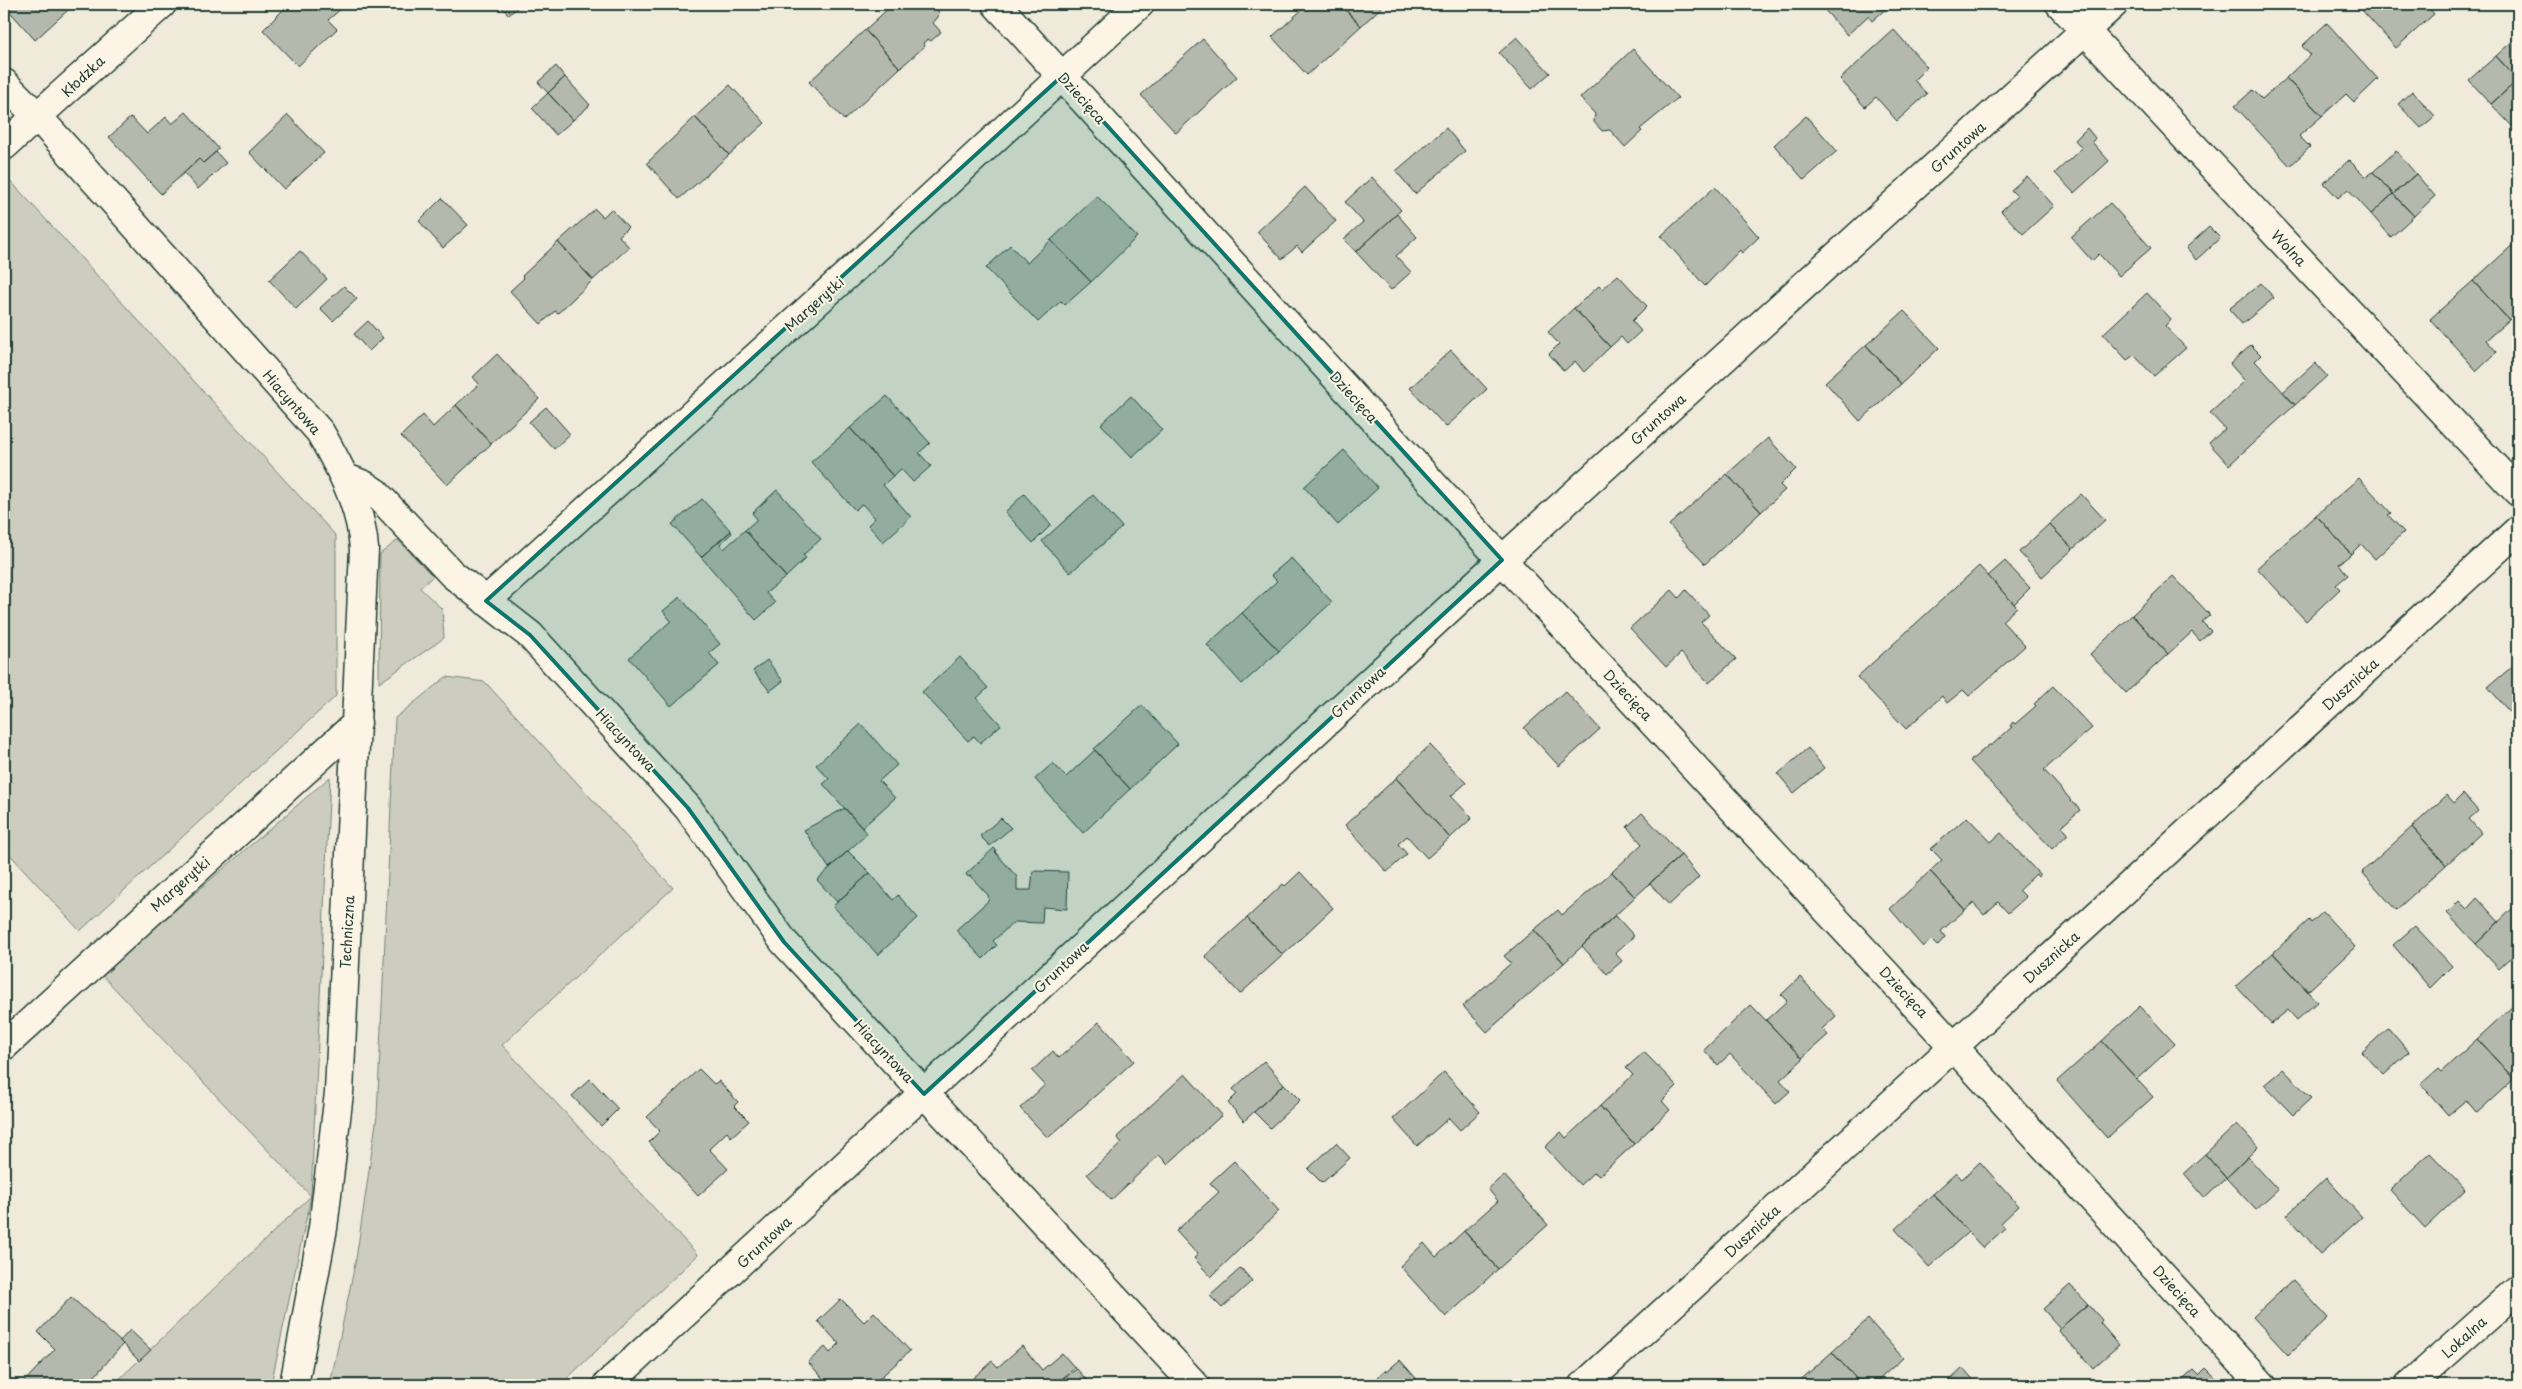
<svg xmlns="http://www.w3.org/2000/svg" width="2522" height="1389" font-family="'Playpen Sans',sans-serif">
	<rect width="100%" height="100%" fill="#efeada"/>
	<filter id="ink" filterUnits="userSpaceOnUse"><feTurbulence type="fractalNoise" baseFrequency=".02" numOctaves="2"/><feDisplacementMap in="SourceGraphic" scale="10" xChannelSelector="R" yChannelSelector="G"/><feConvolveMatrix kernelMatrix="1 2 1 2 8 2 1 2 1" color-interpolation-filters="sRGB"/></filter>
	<g filter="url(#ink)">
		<path fill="#cccdbf" stroke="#76857a" d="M 5,175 L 336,536 L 336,696 L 80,931 L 4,848 Z
			M 398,540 L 433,576 L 420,588 L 442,609 L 444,638 L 379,683 L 380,554 Z
			M 446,677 L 485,682 L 673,888 L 502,1045 L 698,1255 L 560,1385 L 330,1385 L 356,1259 L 377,1116 L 395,718 Z
			M 330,777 L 311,1196 L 271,1385 L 113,1385 L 311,1196 L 101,974 Z"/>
		<path fill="#b5b9ad" stroke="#1f3d34" d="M 7,4 L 67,4 L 64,6 L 68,10 L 35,40 L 5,6 Z
			M 289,4 L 338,4 L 342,8 L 328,20 L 337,29 L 298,66 L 263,30 Z
			M 499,4 L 521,4 L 509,15 Z
			M 893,4 L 931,4 L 939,12 L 938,17 L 933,23 L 941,32 L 931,41 L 928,39 L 923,43 L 925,46 L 900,68 L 865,30 Z
			M 1308,4 L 1340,4 L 1361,26 L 1307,75 L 1272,37 Z
			M 1340,4 L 1385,4 L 1361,26 Z
			M 1826,4 L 1884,4 L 1888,7 L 1872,21 L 1868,16 L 1847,35 L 1822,7 Z
			M 2366,4 L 2426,4 L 2434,14 L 2396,48 L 2361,9 Z
			M 2327,23 L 2378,79 L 2354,102 L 2346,94 L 2322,116 L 2286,78 L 2310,55 L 2302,46 Z
			M 865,30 L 900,68 L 844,120 L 809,82 Z
			M 1894,30 L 1927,67 L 1914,80 L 1927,94 L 1897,121 L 1876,97 L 1865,107 L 1840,79 Z
			M 2518,36 L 2518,80 L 2496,56 Z
			M 1517,37 L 1550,73 L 1532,89 L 1499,53 Z
			M 1203,39 L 1237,77 L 1176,133 L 1141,95 Z
			M 1633,49 L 1678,98 L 1640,129 L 1642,131 L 1625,147 L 1610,130 L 1602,131 L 1594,122 L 1595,114 L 1580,98 Z
			M 2496,56 L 2518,80 L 2491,104 L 2469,80 Z
			M 556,66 L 565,77 L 548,93 L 538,82 Z
			M 565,77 L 590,105 L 573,120 L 548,93 Z
			M 2286,78 L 2322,116 L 2299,136 L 2310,147 L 2290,166 L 2235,106 L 2253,90 L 2262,99 Z
			M 2518,80 L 2518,121 L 2512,126 L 2491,104 Z
			M 730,85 L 765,123 L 729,155 L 695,117 Z
			M 2412,91 L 2435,116 L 2421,128 L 2398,104 Z
			M 548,93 L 573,120 L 556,135 L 532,108 Z
			M 186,112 L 219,149 L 203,163 L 199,159 L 161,194 L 109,137 L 131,117 L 147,134 L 166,117 L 172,124 Z
			M 288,115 L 324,153 L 284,189 L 249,152 Z
			M 1806,116 L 1837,151 L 1804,180 L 1774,145 Z
			M 695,117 L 729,155 L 679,199 L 647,163 Z
			M 1446,128 L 1465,151 L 1415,194 L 1396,171 Z
			M 2087,128 L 2095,138 L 2092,142 L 2109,161 L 2074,193 L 2055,173 L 2082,148 L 2075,140 Z
			M 2396,151 L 2416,174 L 2393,194 L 2373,172 Z
			M 216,152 L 226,163 L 198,189 L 184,173 L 199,159 L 203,163 Z
			M 2349,160 L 2366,177 L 2373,172 L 2393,194 L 2371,214 L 2348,189 L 2338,198 L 2324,183 Z
			M 2416,174 L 2435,196 L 2414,216 L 2393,194 Z
			M 2027,176 L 2054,206 L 2023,234 L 2001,211 L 2017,196 L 2011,190 Z
			M 1372,177 L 1401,210 L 1356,252 L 1344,239 L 1363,222 L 1345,202 Z
			M 1305,187 L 1336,221 L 1302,252 L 1297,246 L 1282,259 L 1257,232 Z
			M 1715,187 L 1759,237 L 1742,253 L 1740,250 L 1705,286 L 1661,236 Z
			M 2393,194 L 2414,216 L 2391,237 L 2371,214 Z
			M 1097,196 L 1137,237 L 1091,282 L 1051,240 Z
			M 442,198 L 468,225 L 443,248 L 419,221 Z
			M 2110,203 L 2151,248 L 2119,276 L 2099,254 L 2092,261 L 2071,237 Z
			M 595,209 L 603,217 L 611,209 L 628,227 L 619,236 L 629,247 L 593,280 L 558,242 Z
			M 1397,214 L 1417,237 L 1396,256 L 1411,272 L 1391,290 L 1356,252 Z
			M 2209,227 L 2220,238 L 2196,260 L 2186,248 Z
			M 1051,240 L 1091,282 L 1065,305 L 1061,301 L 1038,322 L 986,268 L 1010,245 L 1027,263 Z
			M 2517,241 L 2518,311 L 2509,320 L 2473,281 Z
			M 558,242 L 593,280 L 558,313 L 555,311 L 541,324 L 510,291 L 524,278 L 522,276 Z
			M 300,251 L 327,279 L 296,309 L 269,280 Z
			M 1618,275 L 1647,306 L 1632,321 L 1641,331 L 1627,344 L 1621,337 L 1610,347 L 1574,308 L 1599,286 L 1602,289 Z
			M 2473,281 L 2509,320 L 2486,340 L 2497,352 L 2477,371 L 2430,319 Z
			M 2261,283 L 2274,298 L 2242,324 L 2229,309 Z
			M 344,286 L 357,299 L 333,321 L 320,308 Z
			M 2147,293 L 2171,319 L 2165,326 L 2186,348 L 2154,376 L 2134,355 L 2127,360 L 2103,334 Z
			M 1574,308 L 1610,347 L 1584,372 L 1575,361 L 1564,371 L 1549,354 L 1559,344 L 1548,332 Z
			M 1904,311 L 1939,348 L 1901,384 L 1866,345 Z
			M 368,321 L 383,338 L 369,351 L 354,334 Z
			M 1866,345 L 1901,384 L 1860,421 L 1825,382 Z
			M 2251,345 L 2261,355 L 2255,361 L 2295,405 L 2229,465 L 2209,443 L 2225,429 L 2210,413 L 2245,381 L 2230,364 Z
			M 1451,350 L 1487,389 L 1446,427 L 1410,388 Z
			M 497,354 L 539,399 L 491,444 L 456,405 L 479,384 L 473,377 Z
			M 2315,363 L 2327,376 L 2295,405 L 2283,392 Z
			M 887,396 L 930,443 L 919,453 L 931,466 L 913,482 L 901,469 L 893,476 L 850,428 Z
			M 1131,396 L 1162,430 L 1132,457 L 1101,424 Z
			M 456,405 L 491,444 L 447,485 L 401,436 L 423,415 L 433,427 Z
			M 546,407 L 570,434 L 554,449 L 529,422 Z
			M 850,428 L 893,476 L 883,485 L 911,517 L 883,542 L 868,525 L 875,518 L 862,504 L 855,510 L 811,462 Z
			M 1768,438 L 1796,469 L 1780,485 L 1785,490 L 1761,512 L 1727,474 Z
			M 1344,450 L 1378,488 L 1338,525 L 1304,487 Z
			M 1727,474 L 1761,512 L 1705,564 L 1669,525 Z
			M 2359,478 L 2391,513 L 2388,515 L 2404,532 L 2375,559 L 2361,544 L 2351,554 L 2316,515 Z
			M 777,490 L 821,539 L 803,555 L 806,558 L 786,577 L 745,530 L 757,519 L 752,513 Z
			M 1024,494 L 1051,525 L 1033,543 L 1005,512 Z
			M 2081,494 L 2105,520 L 2073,549 L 2049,524 Z
			M 1093,495 L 1122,527 L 1070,573 L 1042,541 Z
			M 702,499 L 731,531 L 701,557 L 672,524 Z
			M 2316,515 L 2351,554 L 2339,564 L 2348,575 L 2336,585 L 2340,589 L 2306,621 L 2257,568 Z
			M 2049,524 L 2073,549 L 2042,577 L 2019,552 Z
			M 745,530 L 786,577 L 766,593 L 775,603 L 756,620 L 701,557 L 731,531 L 732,533 L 720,544 L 724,549 Z
			M 1291,558 L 1332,602 L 1279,651 L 1242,613 L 1277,581 L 1271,575 Z
			M 2005,561 L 2030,588 L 2014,604 L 1988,576 Z
			M 1979,566 L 2017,607 L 2002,621 L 2025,646 L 1969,696 L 1963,690 L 1947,703 L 1942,696 L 1906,729 L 1857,677 Z
			M 2173,576 L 2210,615 L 2202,622 L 2211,631 L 2200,641 L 2192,632 L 2168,654 L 2132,615 Z
			M 1672,590 L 1679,598 L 1686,590 L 1709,615 L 1701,622 L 1736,659 L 1709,683 L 1681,653 L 1666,667 L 1630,628 Z
			M 680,597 L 720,644 L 709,653 L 719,665 L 671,706 L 629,658 L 671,621 L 663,611 Z
			M 1242,613 L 1279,651 L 1242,684 L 1207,645 Z
			M 2132,615 L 2168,654 L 2126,693 L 2090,654 Z
			M 960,657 L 988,688 L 977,698 L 1001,725 L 980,743 L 974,736 L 968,741 L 922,692 Z
			M 767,660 L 783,681 L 770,691 L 753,671 Z
			M 2514,665 L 2518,670 L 2518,722 L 2488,687 Z
			M 2053,686 L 2092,728 L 2044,770 L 2080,810 L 2062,826 L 2068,834 L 2052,849 L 1970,761 L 1989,745 L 1992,745 L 2012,727 L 2010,726 L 2013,722 L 2015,724 L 2036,706 L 2034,704 Z
			M 1565,691 L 1600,729 L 1559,766 L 1524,728 Z
			M 1142,705 L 1178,744 L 1130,789 L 1094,749 Z
			M 861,724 L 897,765 L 879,781 L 895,798 L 862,828 L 823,784 L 829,779 L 816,765 Z
			M 1430,745 L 1466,783 L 1451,796 L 1472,818 L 1450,838 L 1396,778 Z
			M 1808,748 L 1824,768 L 1794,793 L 1778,774 Z
			M 1095,750 L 1130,789 L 1083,833 L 1035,779 L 1053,763 L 1066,777 Z
			M 1396,778 L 1450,838 L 1427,858 L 1407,836 L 1398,844 L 1407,854 L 1387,872 L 1345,825 Z
			M 2463,794 L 2478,811 L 2469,819 L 2481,833 L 2446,865 L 2412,827 L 2447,795 L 2454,803 Z
			M 845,808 L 867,834 L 829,868 L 804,830 Z
			M 1642,813 L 1681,855 L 1635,897 L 1612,872 L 1642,844 L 1627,827 Z
			M 1967,817 L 1991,842 L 2001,833 L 2040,875 L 2038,877 L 2036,874 L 2019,890 L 2026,897 L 2008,913 L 1998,902 L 1984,915 L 1973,903 L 1965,910 L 1930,871 L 1942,860 L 1931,849 Z
			M 1001,818 L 1011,828 L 990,846 L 980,836 Z
			M 2412,827 L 2446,865 L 2396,910 L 2362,872 Z
			M 994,848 L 996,850 L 995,852 L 1017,877 L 1017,890 L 1031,890 L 1033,871 L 1068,872 L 1067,909 L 1043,907 L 1042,923 L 1014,922 L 993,941 L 997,945 L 983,959 L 956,930 L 989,900 L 988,895 L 970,876 L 968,877 L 966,874 Z
			M 848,851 L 870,873 L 837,902 L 817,880 Z
			M 1681,855 L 1699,877 L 1669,905 L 1650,883 Z
			M 1930,871 L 1965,910 L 1941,931 L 1945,937 L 1937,946 L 1931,940 L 1923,947 L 1890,909 Z
			M 1300,872 L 1333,908 L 1283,955 L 1247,918 L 1283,884 L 1285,886 Z
			M 1612,872 L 1635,897 L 1564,963 L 1534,930 L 1558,910 L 1562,915 Z
			M 870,873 L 893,900 L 898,895 L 918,918 L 878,955 L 833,906 Z
			M 2477,898 L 2499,922 L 2476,944 L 2447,913 L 2459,901 L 2467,909 Z
			M 2518,903 L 2518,951 L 2499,969 L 2476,944 Z
			M 2323,912 L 2355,947 L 2308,991 L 2273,953 L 2309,920 L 2311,923 Z
			M 1615,915 L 1634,936 L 1615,953 L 1622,961 L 1607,974 L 1582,946 Z
			M 1247,918 L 1283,955 L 1240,994 L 1205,956 Z
			M 2415,926 L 2452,966 L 2430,988 L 2393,945 Z
			M 1534,930 L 1564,963 L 1487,1032 L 1463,1006 L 1511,963 L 1504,956 Z
			M 2273,953 L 2317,1002 L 2297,1020 L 2288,1010 L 2271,1024 L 2236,986 Z
			M 1800,977 L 1836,1016 L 1822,1029 L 1828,1035 L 1802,1058 L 1766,1020 L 1787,1001 L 1781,995 Z
			M 2518,995 L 2518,1076 L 2514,1079 L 2477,1039 L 2514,1005 L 2512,1002 Z
			M 1751,1005 L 1803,1059 L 1780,1080 L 1790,1091 L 1776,1104 L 1730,1054 L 1718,1065 L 1704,1050 Z
			M 2140,1006 L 2175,1044 L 2137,1079 L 2102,1041 Z
			M 1099,1022 L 1134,1061 L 1048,1138 L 1020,1108 L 1045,1085 L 1032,1071 L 1053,1051 L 1059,1058 Z
			M 2388,1028 L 2409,1052 L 2384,1075 L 2362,1052 Z
			M 2477,1039 L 2514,1079 L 2477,1113 L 2466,1100 L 2448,1115 L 2421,1084 L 2438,1069 L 2441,1072 Z
			M 2102,1041 L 2153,1097 L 2107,1138 L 2057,1081 Z
			M 1644,1052 L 1677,1086 L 1662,1101 L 1670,1110 L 1634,1144 L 1600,1106 L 1633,1075 L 1626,1068 Z
			M 1264,1061 L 1284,1084 L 1244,1121 L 1228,1103 L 1237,1094 L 1233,1089 Z
			M 699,1069 L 714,1084 L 719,1081 L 738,1102 L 734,1106 L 749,1121 L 731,1137 L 727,1132 L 709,1149 L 728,1169 L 698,1196 L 649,1142 L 660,1131 L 647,1117 Z
			M 2283,1069 L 2311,1098 L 2293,1115 L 2264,1085 Z
			M 1444,1072 L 1480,1112 L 1460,1130 L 1449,1118 L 1417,1146 L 1393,1119 Z
			M 1185,1074 L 1222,1115 L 1168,1164 L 1159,1155 L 1111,1200 L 1087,1174 L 1122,1143 L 1117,1137 Z
			M 590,1079 L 618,1109 L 601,1126 L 572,1096 Z
			M 1284,1084 L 1300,1100 L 1270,1128 L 1254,1112 Z
			M 1600,1106 L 1634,1144 L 1599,1176 L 1594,1172 L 1580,1185 L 1545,1147 L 1561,1132 L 1566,1138 Z
			M 2237,1124 L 2258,1147 L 2226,1178 L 2205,1154 Z
			M 1336,1143 L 1350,1158 L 1322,1183 L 1308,1169 Z
			M 2430,1153 L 2465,1190 L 2425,1228 L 2390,1190 Z
			M 2205,1154 L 2226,1178 L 2205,1198 L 2184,1173 Z
			M 2248,1157 L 2278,1190 L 2256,1210 L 2226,1178 Z
			M 1234,1161 L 1279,1211 L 1211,1277 L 1194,1258 L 1198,1255 L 1176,1231 L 1219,1192 L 1210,1183 Z
			M 1980,1162 L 2019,1206 L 2001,1223 L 2005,1228 L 1983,1248 L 1933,1194 L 1956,1173 L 1962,1179 Z
			M 1504,1175 L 1548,1225 L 1498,1269 L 1464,1231 L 1498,1201 L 1488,1189 Z
			M 2326,1178 L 2362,1217 L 2321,1254 L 2287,1215 Z
			M 1933,1194 L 1968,1232 L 1929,1267 L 1895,1229 Z
			M 1464,1231 L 1498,1269 L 1446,1317 L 1400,1266 L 1424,1243 L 1436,1257 Z
			M 1241,1268 L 1252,1281 L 1222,1308 L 1210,1296 Z
			M 2293,1280 L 2328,1318 L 2288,1355 L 2253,1317 Z
			M 2070,1285 L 2088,1304 L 2060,1328 L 2043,1309 Z
			M 71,1297 L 123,1344 L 87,1385 L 11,1385 L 17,1379 L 22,1384 L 55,1349 L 38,1332 Z
			M 841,1299 L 864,1322 L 874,1312 L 910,1351 L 872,1385 L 829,1385 L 808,1362 L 825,1347 L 830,1353 L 839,1344 L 818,1321 Z
			M 2088,1304 L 2102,1320 L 2100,1323 L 2119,1345 L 2093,1368 L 2058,1330 Z
			M 1868,1319 L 1903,1358 L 1873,1385 L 1862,1385 L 1832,1352 Z
			M 130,1330 L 151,1350 L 139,1361 L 120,1341 Z
			M 1022,1346 L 1042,1370 L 1062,1353 L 1075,1368 L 1054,1385 L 979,1385 L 973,1378 L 992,1361 L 998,1367 Z
			M 1832,1352 L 1862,1385 L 1795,1385 Z
			M 1400,1360 L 1422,1385 L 1369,1385 L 1386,1370 L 1387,1371 Z
			M 1963,1368 L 1978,1385 L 1951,1385 L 1948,1382 Z
			M 2206,1368 L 2223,1385 L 2177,1385 L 2194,1370 L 2199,1375 Z
			M 1077,1369 L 1089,1383 L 1087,1385 L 1054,1385 Z
			M 2016,1380 L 2020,1385 L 2010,1385 Z"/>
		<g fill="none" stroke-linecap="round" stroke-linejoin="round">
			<g stroke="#1f3d34" stroke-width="31">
				<path id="minor" d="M 996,4 L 1502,560 L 1953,1046 L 2262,1385
					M 2060,4 L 2518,492
					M 4,83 L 38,117 L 320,432 C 341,469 361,505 364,549 L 339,1093 L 323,1228 L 294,1385
					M 4,146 L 162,4
					M 346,478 L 364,485 L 376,493 L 452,574 L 530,635 L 688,808 L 784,942 L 1195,1385
					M 486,601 L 871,253 L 1140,4
					M 4,1046 L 357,723
					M 607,1385 L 1502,560 L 2114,4
					M 1584,1385 L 2518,530
					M 2410,1385 L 2518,1289"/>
			</g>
			<use href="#minor" stroke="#fcf5e5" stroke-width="28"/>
		</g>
	</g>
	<path fill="#0f766e" fill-opacity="0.2" stroke="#0f766e" stroke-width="4" stroke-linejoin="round" d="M 1062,76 L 1502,560 L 924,1094 L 784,942 L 688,808 L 530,635 L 486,601 Z"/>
	<g text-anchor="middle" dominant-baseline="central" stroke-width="4" stroke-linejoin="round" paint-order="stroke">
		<g font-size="14" fill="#1f3d34" stroke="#fcf5e5">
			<text transform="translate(83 76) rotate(-43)">Kłodzka</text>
			<text transform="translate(1082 98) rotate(48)">Dziecięca</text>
			<text transform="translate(1958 147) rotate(-42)">Gruntowa</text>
			<text transform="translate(2289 248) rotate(47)">Wolna</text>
			<text transform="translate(814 304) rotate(-42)">Margerytki</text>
			<text transform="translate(1354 397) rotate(48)">Dziecięca</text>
			<text transform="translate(292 402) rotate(49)">Hiacyntowa</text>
			<text transform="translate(1658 419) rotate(-42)">Gruntowa</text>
			<text transform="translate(2350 684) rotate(-42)">Dusznicka</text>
			<text transform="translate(1358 692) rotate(-43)">Gruntowa</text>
			<text transform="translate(1628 695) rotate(47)">Dziecięca</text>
			<text transform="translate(626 740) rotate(47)">Hiacyntowa</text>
			<text transform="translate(180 884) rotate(-42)">Margerytki</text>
			<text transform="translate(347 932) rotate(-87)">Techniczna</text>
			<text transform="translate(2051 957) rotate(-42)">Dusznicka</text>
			<text transform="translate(1061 967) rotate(-43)">Gruntowa</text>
			<text transform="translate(1904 992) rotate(47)">Dziecięca</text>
			<text transform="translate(884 1051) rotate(47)">Hiacyntowa</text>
			<text transform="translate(1752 1231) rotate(-43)">Dusznicka</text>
			<text transform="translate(764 1242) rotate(-43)">Gruntowa</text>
			<text transform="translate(2177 1291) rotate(48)">Dziecięca</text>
			<text transform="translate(2464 1337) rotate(-42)">Lokalna</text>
		</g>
	</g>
	<rect width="2522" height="1389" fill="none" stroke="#fcf5e5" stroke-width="20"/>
	<rect x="10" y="10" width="2502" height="1369" fill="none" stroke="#1f3d34" stroke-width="2" filter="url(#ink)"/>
</svg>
